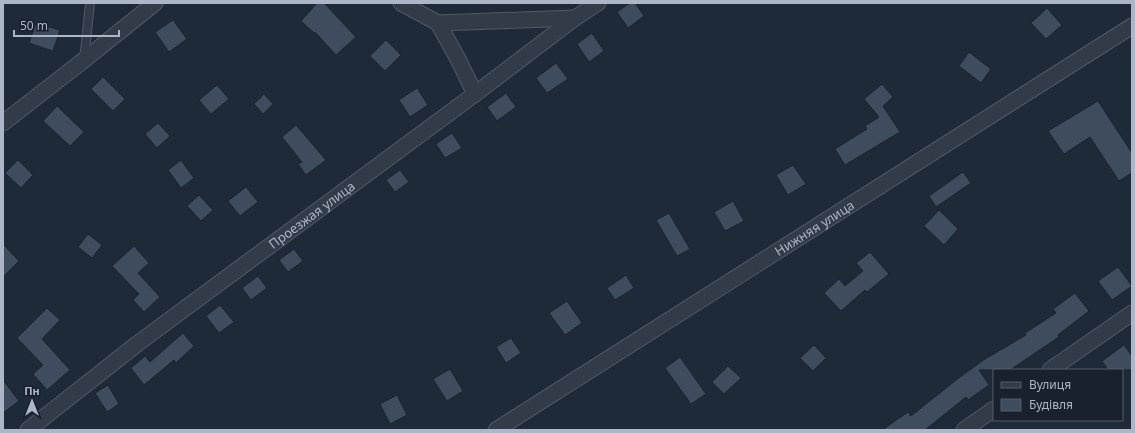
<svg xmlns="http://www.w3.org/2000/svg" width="1135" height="433" font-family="'Noto Sans',sans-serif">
	<rect width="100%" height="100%" fill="#1f2a38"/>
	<path fill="#3f4c5e" stroke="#1a232f" d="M 317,3 L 324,3 L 356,37 L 336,55 L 315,32 L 314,33 L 301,21 Z
		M 630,3 L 635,3 L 644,16 L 628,28 L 617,12 Z
		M 1047,8 L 1062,25 L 1046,39 L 1031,23 Z
		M 173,20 L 187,39 L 169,52 L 155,32 Z
		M 36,23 L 60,30 L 53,51 L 29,43 Z
		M 592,33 L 604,51 L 589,62 L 577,44 Z
		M 386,40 L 401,55 L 385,71 L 370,56 Z
		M 969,52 L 991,69 L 981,83 L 959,66 Z
		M 556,63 L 568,79 L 547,93 L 536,78 Z
		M 103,77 L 125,99 L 113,111 L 91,89 Z
		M 882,84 L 893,97 L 883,106 L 900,132 L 845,165 L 835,149 L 867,129 L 865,126 L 879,117 L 864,99 Z
		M 217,85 L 229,99 L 211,114 L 199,100 Z
		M 417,88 L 428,105 L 410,117 L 399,100 Z
		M 506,93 L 516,107 L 497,121 L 487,107 Z
		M 264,94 L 273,104 L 263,114 L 254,104 Z
		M 1098,101 L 1132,153 L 1132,173 L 1119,181 L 1090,137 L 1064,154 L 1048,131 Z
		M 57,106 L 84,132 L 70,146 L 43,121 Z
		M 158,123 L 170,136 L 157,148 L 145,134 Z
		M 296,125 L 326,160 L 306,175 L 298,164 L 302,162 L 282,137 Z
		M 452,133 L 462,148 L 445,158 L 436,144 Z
		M 18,160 L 33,175 L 21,188 L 5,173 Z
		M 181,160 L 194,178 L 181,188 L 168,170 Z
		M 793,165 L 806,184 L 788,195 L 776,175 Z
		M 400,170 L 409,182 L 395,192 L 386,180 Z
		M 963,172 L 971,183 L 936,207 L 929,196 Z
		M 246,187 L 258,202 L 240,216 L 228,201 Z
		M 199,195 L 213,210 L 201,221 L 187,206 Z
		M 733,201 L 744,221 L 725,231 L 714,212 Z
		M 939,210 L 958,229 L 944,245 L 924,226 Z
		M 669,213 L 690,249 L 677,256 L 656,220 Z
		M 88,234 L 102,245 L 92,258 L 78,247 Z
		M 3,244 L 19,261 L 3,277 Z
		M 134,246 L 149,263 L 138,273 L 160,297 L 144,312 L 133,300 L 139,294 L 112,266 Z
		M 294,249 L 303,261 L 288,272 L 279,260 Z
		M 870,252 L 889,274 L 867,292 L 865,290 L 841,311 L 824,293 L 839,279 L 845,286 L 863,271 L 856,263 Z
		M 1118,267 L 1132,286 L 1112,300 L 1098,281 Z
		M 626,275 L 634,288 L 615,300 L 607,288 Z
		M 258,276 L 267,288 L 251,300 L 242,288 Z
		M 1075,293 L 1089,311 L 1058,335 L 1059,337 L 1010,370 L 979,370 L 989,385 L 968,400 L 966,397 L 925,430 L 882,430 L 908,412 L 911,416 L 956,380 L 985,359 L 1026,335 L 1025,333 L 1056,313 L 1053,309 Z
		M 567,301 L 582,323 L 565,335 L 549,313 Z
		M 220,305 L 234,322 L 219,333 L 206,316 Z
		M 47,308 L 60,320 L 42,339 L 70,370 L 47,390 L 33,374 L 43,365 L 17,338 Z
		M 183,333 L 194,346 L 176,363 L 174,360 L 144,385 L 131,368 L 145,356 L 150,362 Z
		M 511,338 L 521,353 L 506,363 L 496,347 Z
		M 814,345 L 826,358 L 813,371 L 800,358 Z
		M 1124,345 L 1132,356 L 1132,370 L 1108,370 L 1102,361 Z
		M 680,357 L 706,394 L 691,404 L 665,368 Z
		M 728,366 L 741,378 L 724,394 L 712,382 Z
		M 450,369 L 463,391 L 447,401 L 433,379 Z
		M 3,380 L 19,401 L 3,413 Z
		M 108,385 L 119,404 L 107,412 L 95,393 Z
		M 397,395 L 407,415 L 390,424 L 380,404 Z"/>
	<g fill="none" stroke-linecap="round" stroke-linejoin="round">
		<g stroke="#505967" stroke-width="10">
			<path id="service" d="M 84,60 L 90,3"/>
		</g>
		<g stroke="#505967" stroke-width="17">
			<g id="minor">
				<path d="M 401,3 L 438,23 L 575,18"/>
				<path d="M 438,23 L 458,59 L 475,94"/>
				<path d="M 3,123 L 84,60 L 155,3"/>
				<path d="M 1050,370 L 1132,313"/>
				<path id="s1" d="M 28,430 L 137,344 L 475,94 L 575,18 L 598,3"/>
				<path id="s2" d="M 496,430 L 1132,26"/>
				<path d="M 964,430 L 994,409"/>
			</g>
		</g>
		<use href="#service" stroke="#323c49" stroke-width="8"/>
		<use href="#minor" stroke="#323c49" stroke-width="15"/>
	</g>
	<g text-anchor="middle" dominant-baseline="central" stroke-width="3" stroke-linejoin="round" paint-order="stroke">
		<g font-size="13" fill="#acb6c6" stroke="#18212d">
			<text stroke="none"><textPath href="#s1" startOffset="356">Проезжая улица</textPath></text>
			<text stroke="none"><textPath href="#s2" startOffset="377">Нижняя улица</textPath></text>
		</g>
	</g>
	<rect width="1135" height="433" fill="none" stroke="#acb6c6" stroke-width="8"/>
	<rect x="993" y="369" width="130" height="52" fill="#18212d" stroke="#535d6a"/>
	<rect x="1001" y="382" width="20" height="6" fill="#323c49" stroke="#535d6a"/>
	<text x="1029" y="389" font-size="12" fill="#acb6c6">Вулиця</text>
	<rect x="1001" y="399" width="20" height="12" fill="#3f4c5e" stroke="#535d6a"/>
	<text x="1029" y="409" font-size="12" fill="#acb6c6">Будівля</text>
	<g transform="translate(32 401)" stroke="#18212d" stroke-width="3" paint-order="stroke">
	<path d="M0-3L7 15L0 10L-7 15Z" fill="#acb6c6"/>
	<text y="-6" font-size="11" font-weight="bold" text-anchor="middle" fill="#acb6c6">Пн</text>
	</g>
	<path d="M14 30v6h105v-6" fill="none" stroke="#acb6c6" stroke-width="2"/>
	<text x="20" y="30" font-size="12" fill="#acb6c6" stroke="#18212d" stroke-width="3" paint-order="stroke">50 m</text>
</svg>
